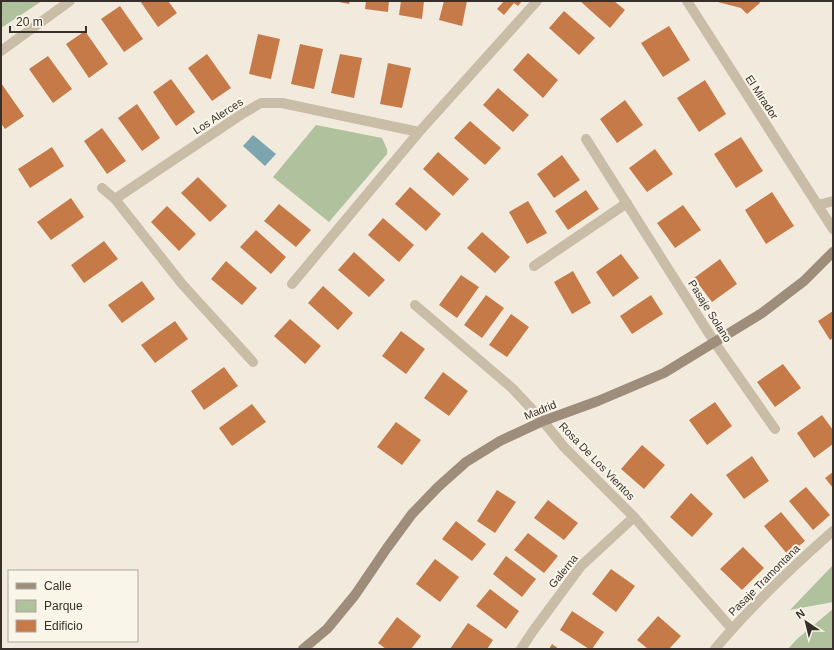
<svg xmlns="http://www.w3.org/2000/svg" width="834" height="650" font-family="Arial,sans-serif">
	<rect width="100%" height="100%" fill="#f2ebdd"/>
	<path fill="#afc19d" d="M 1,1 L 42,1 L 1,28 Z
		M 316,125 L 382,138 L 387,149 L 387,154 L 329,222 L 273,177 Z
		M 833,565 L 833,602 L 790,610 Z
		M 833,609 L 833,649 L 788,649 L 797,639 Z"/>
	<path fill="#7ca5af" d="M 253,135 L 276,154 L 265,166 L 243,146 Z"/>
	<path fill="#c57a48" d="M 140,1 L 168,1 L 177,13 L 158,27 Z
		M 334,1 L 350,1 L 349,4 Z
		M 366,1 L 389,1 L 388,12 L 365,9 Z
		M 401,1 L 424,1 L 422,19 L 399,15 Z
		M 444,1 L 467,1 L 462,26 L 439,20 Z
		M 504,1 L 522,1 L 518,6 L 514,3 L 504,15 L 497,9 Z
		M 580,1 L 614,1 L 625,10 L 610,28 Z
		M 714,1 L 759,1 L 760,3 L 747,14 L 741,8 Z
		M 120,6 L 143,39 L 124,52 L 101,19 Z
		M 564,11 L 595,38 L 579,55 L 549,28 Z
		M 669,26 L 690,60 L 663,77 L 641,43 Z
		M 85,31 L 108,64 L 89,78 L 66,44 Z
		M 258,34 L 280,39 L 271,79 L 249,74 Z
		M 300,44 L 323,49 L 314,89 L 291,84 Z
		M 528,53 L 558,80 L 543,98 L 513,70 Z
		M 207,54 L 231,88 L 212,101 L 188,68 Z
		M 340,54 L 362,58 L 354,98 L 331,93 Z
		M 48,56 L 72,89 L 53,103 L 29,69 Z
		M 388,63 L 411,68 L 402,108 L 380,104 Z
		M 171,79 L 195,112 L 176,126 L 153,92 Z
		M 705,80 L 726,114 L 699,132 L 677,98 Z
		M 1,83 L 24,116 L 5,129 L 1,123 Z
		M 498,88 L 529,115 L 513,132 L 483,105 Z
		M 625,100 L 643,125 L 617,143 L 600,119 Z
		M 137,104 L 160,138 L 142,151 L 118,118 Z
		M 470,121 L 501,148 L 485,165 L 454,138 Z
		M 102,128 L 126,161 L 107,174 L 84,141 Z
		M 741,137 L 763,171 L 736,188 L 714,154 Z
		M 52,147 L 64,166 L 30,188 L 18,169 Z
		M 655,149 L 673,174 L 647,192 L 629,168 Z
		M 438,152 L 469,179 L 453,196 L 423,169 Z
		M 562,155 L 580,180 L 554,198 L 537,174 Z
		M 198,177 L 227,206 L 210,222 L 181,193 Z
		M 410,187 L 441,214 L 426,231 L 395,204 Z
		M 586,190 L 599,209 L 568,230 L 555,211 Z
		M 772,192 L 794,226 L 766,244 L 745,210 Z
		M 71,198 L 84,217 L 51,240 L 37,222 Z
		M 528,201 L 547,233 L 527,244 L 509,212 Z
		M 279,204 L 311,230 L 296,247 L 264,221 Z
		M 683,205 L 701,230 L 675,248 L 657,223 Z
		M 167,206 L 196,234 L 179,251 L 151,222 Z
		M 383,218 L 414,245 L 399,262 L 368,235 Z
		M 256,230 L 286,257 L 271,274 L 240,247 Z
		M 482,232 L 510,257 L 495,273 L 467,248 Z
		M 104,241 L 118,259 L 84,283 L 71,265 Z
		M 354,252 L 385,280 L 369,297 L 338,270 Z
		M 621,254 L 639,278 L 613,297 L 596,272 Z
		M 720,259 L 737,284 L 712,302 L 694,278 Z
		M 226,261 L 257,288 L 242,305 L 211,279 Z
		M 573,271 L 591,303 L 572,314 L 554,282 Z
		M 461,275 L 479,287 L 457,318 L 439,305 Z
		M 142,281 L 155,299 L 122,323 L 108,305 Z
		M 323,286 L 353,313 L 338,330 L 308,303 Z
		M 486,295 L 504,308 L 482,338 L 464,325 Z
		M 651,295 L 663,314 L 632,334 L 620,316 Z
		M 833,311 L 833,338 L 830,340 L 818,321 Z
		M 511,314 L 529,327 L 507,357 L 489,345 Z
		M 290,319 L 321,346 L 305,364 L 274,336 Z
		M 175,321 L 188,339 L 155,363 L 141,345 Z
		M 401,331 L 425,349 L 406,374 L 382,356 Z
		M 783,364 L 801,388 L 775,407 L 757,382 Z
		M 224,367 L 238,386 L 204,410 L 191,391 Z
		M 443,372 L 468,391 L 449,416 L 424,398 Z
		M 715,402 L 732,426 L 707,445 L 689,420 Z
		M 252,404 L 266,422 L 232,446 L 219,428 Z
		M 822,415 L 833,430 L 833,444 L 814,458 L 797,433 Z
		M 396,422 L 421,440 L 402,465 L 377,447 Z
		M 642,445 L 665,465 L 644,489 L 621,469 Z
		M 752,456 L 769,481 L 744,499 L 726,475 Z
		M 833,472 L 833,488 L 825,478 Z
		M 806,487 L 830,515 L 813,530 L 789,501 Z
		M 497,490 L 516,502 L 495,533 L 477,521 Z
		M 691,493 L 713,514 L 692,537 L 670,517 Z
		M 548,500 L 578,523 L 564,540 L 534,518 Z
		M 781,512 L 805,541 L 788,555 L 764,526 Z
		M 456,521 L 486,544 L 472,561 L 442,539 Z
		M 528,533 L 558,556 L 544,573 L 514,550 Z
		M 743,547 L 764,568 L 742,590 L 720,569 Z
		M 506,556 L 536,579 L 522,597 L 493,574 Z
		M 435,559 L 459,577 L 440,602 L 416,584 Z
		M 611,569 L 635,586 L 616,612 L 592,594 Z
		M 490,589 L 519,611 L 506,629 L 476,606 Z
		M 572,611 L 604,632 L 592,649 L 589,649 L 560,630 Z
		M 658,616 L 681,636 L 669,649 L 648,649 L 637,640 Z
		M 397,617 L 421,636 L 411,649 L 386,649 L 378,643 Z
		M 468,623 L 493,640 L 487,649 L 450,649 Z
		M 552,644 L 559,649 L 549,649 Z"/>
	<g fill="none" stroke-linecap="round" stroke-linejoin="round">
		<path stroke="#cabda8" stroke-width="10" d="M 687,1 L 833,229
			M 1,51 L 70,1
			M 586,139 L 715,343 L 775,429
			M 102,188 L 115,199 L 182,284 L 253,362
			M 115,199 L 242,114 L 261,103 L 282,103 L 419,132
			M 818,205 L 833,201
			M 534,266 L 627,203
			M 292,284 L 419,132 L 537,1
			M 415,305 L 512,388 L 543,421 L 564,447 L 634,517 L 732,629
			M 521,649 L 533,631 L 581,566 L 634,517
			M 715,649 C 751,606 791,568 833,531"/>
		<path stroke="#9e8d7a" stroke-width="10" d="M 303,649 L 327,629 L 355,595 L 387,548 L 412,514 L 438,487 L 466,462 L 500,441 L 543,421 L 598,401 L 664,373 L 762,313 L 804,281 L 833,252"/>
	</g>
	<g text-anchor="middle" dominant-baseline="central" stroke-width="4" stroke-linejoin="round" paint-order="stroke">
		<g font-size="11" fill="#372f29" stroke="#faf5e9">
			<text transform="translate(762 97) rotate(57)">El Mirador</text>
			<text transform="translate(218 116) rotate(-33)">Los Alerces</text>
			<text transform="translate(710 311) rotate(58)">Pasaje Solano</text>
			<text transform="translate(540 410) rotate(-22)">Madrid</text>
			<text transform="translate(597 461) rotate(46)">Rosa De Los Vientos</text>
			<text transform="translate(563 571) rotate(-51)">Galerna</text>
			<text transform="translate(764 580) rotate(-45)">Pasaje Tramontana</text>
		</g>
	</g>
	<rect width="834" height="650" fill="none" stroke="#372f29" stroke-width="4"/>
	<rect x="8" y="570" width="130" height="72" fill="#faf5e9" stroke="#aca69c"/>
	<rect x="16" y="583" width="20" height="6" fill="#9e8d7a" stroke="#aca69c"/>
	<text x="44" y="590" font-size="12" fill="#372f29">Calle</text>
	<rect x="16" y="600" width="20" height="12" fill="#afc19d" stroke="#aca69c"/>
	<text x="44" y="610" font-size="12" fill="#372f29">Parque</text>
	<rect x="16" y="620" width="20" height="12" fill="#c57a48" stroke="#aca69c"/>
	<text x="44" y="630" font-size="12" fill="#372f29">Edificio</text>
	<g transform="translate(806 622) rotate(325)" stroke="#faf5e9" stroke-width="3" paint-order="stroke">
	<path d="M0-3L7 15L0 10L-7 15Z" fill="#372f29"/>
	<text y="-6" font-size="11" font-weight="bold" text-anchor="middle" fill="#372f29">N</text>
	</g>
	<path d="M10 26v6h76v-6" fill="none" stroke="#372f29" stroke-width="2"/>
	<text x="16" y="26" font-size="12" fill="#372f29" stroke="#faf5e9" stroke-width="3" paint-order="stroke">20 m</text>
</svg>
